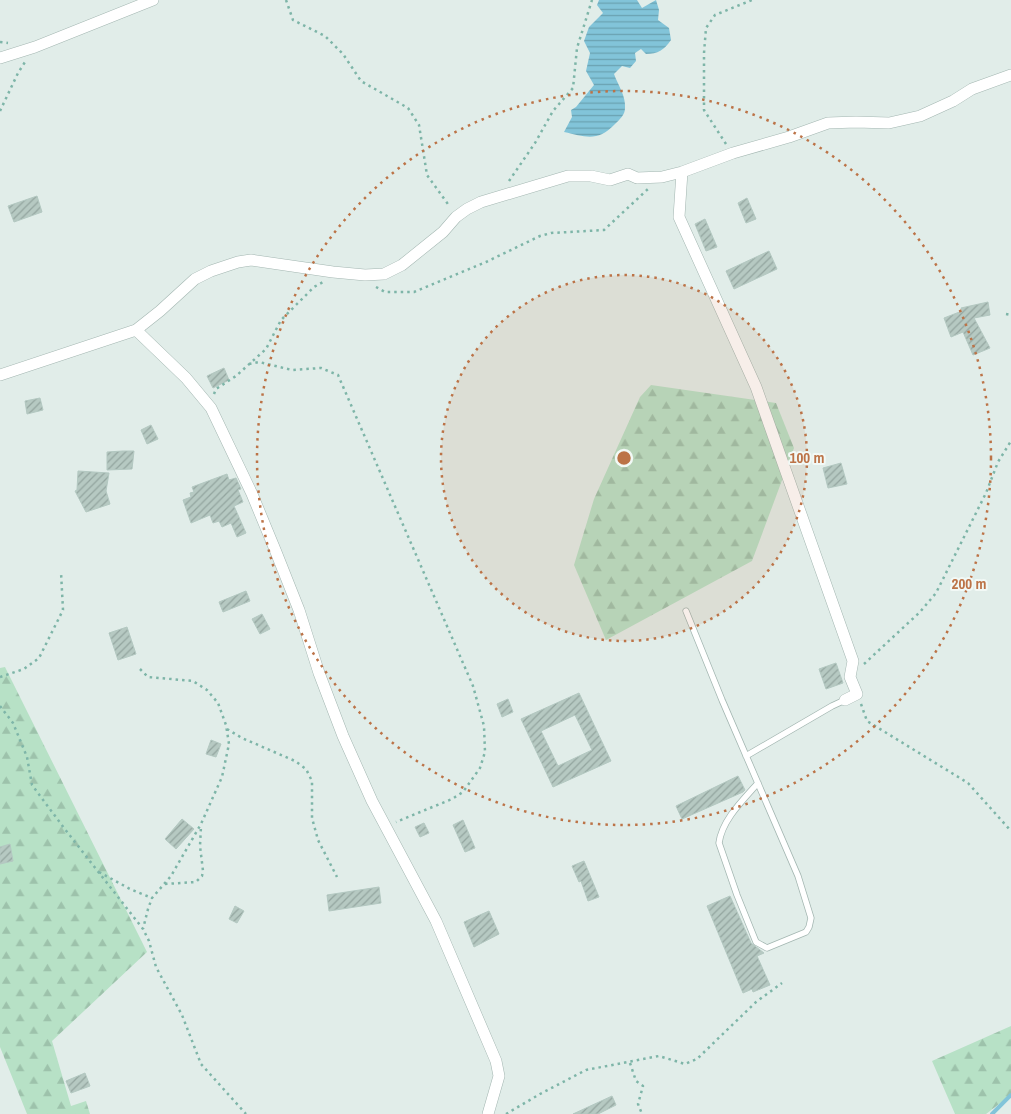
<svg xmlns="http://www.w3.org/2000/svg" width="1011" height="1114" font-family="'Archivo Narrow',sans-serif">
	<defs>
		<pattern id="forest-firs" width="22" height="20" patternUnits="userSpaceOnUse" patternTransform="scale(1.25)"><rect width="22" height="20" fill="#b7e1c6"/><path d="M5 1l3.5 6h-7zM16 11l3.5 6h-7z" fill="#9dc2ab"/></pattern>
		<pattern id="water-rules" width="6" height="5" patternUnits="userSpaceOnUse" patternTransform="scale(1.25)"><rect width="6" height="5" fill="#82c4d9"/><path d="M0 2.5h6" fill="none" stroke="#6aa1b1"/></pattern>
		<pattern id="building-hatch" width="6" height="6" patternUnits="userSpaceOnUse" patternTransform="scale(1.25)"><rect width="6" height="6" fill="#b6c9c2"/><path d="M-1 1l2-2M0 6l6-6M5 7l2-2" fill="none" stroke="#93a59f"/></pattern>
	</defs>
	<rect width="100%" height="100%" fill="#e1ede9"/>
	<path fill="url(#forest-firs)" d="M 651,385 L 776,403 L 794,448 L 752,561 L 606,640 L 574,565 L 594,499 L 640,397 Z
		M 5,667 L 147,952 L 52,1041 L 71,1106 L 86,1101 L 90,1114 L 27,1114 L 0,1047 L 0,668 Z
		M 1011,1026 L 1011,1095 L 986,1114 L 955,1114 L 932,1061 Z"/>
	<path fill="url(#water-rules)" d="M 599,0 L 637,0 L 642,8 L 656,0 L 659,10 L 658,20 L 669,28 L 671,40 C 664,50 658,54 646,54 L 641,49 L 635,53 L 636,61 L 630,68 L 622,66 L 614,74 C 618,85 626,96 625,108 C 625,115 620,119 615,124 C 598,142 586,137 564,132 L 572,117 L 571,110 L 576,107 L 594,85 L 586,71 L 590,53 L 584,41 L 589,27 L 603,13 L 597,5 Z"/>
	<g fill="none" stroke-linecap="round" stroke-linejoin="round">
		<path stroke="#82c4d9" stroke-width="4" d="M 992,1114 L 1011,1095"/>
	</g>
	<path fill="url(#building-hatch)" stroke="#b3c8c1" fill-rule="evenodd" d="M 37,196 L 42,212 L 14,222 L 8,206 Z
		M 747,198 L 756,219 L 746,223 L 738,203 Z
		M 705,219 L 717,247 L 706,251 L 695,224 Z
		M 769,251 L 777,269 L 734,289 L 726,271 Z
		M 988,302 L 990,315 L 974,318 L 990,348 L 973,355 L 963,332 L 951,337 L 944,318 L 962,311 L 961,308 Z
		M 224,368 L 229,380 L 213,388 L 207,376 Z
		M 40,398 L 43,410 L 27,414 L 25,401 Z
		M 151,425 L 158,439 L 147,444 L 141,430 Z
		M 123,451 L 134,451 L 132,469 L 107,470 L 107,452 Z
		M 841,463 L 847,484 L 828,488 L 823,468 Z
		M 78,471 L 109,473 L 106,491 L 110,504 L 86,512 L 75,491 L 77,490 Z
		M 227,474 L 229,480 L 236,478 L 241,489 L 238,490 L 243,502 L 234,506 L 246,533 L 237,537 L 231,523 L 222,527 L 219,521 L 213,523 L 210,515 L 191,523 L 183,500 L 191,497 L 190,493 L 194,492 L 192,487 Z
		M 246,591 L 250,601 L 223,612 L 219,602 Z
		M 262,614 L 270,629 L 260,634 L 252,619 Z
		M 127,627 L 136,654 L 118,660 L 109,633 Z
		M 836,663 L 843,683 L 826,689 L 819,669 Z
		M 579,693 L 611,761 L 553,787 L 521,719 ZM 575,715 L 592,750 L 558,766 L 541,731 Z
		M 508,699 L 513,712 L 502,717 L 497,704 Z
		M 211,740 L 221,744 L 216,757 L 206,754 Z
		M 738,776 L 745,790 L 743,792 L 682,819 L 676,806 Z
		M 182,819 L 194,829 L 176,849 L 165,839 Z
		M 463,820 L 475,848 L 465,852 L 453,825 Z
		M 424,823 L 429,833 L 420,837 L 415,827 Z
		M 10,844 L 13,861 L 0,864 L 0,847 Z
		M 584,861 L 599,897 L 588,901 L 581,881 L 579,882 L 572,866 Z
		M 379,887 L 381,903 L 329,911 L 327,895 Z
		M 730,896 L 751,943 L 764,953 L 757,956 L 770,985 L 753,992 L 752,989 L 743,993 L 707,906 Z
		M 235,906 L 244,911 L 237,923 L 229,919 Z
		M 489,911 L 499,934 L 474,947 L 464,922 Z
		M 85,1073 L 90,1086 L 71,1093 L 66,1081 Z
		M 612,1096 L 616,1105 L 598,1114 L 573,1114 Z"/>
	<g fill="none" stroke-linecap="round" stroke-linejoin="round">
		<g stroke="#a3b6b1" stroke-width="7">
			<path id="lane" d="M 686,611 L 722,700 L 798,876 L 811,918 L 809,927 L 806,932 L 767,948 L 756,942 L 737,895 L 719,843 C 722,820 743,800 758,783
				M 746,756 L 832,706 L 845,700"/>
		</g>
		<g stroke="#a3b6b1" stroke-width="12">
			<path id="street" d="M 0,58 L 35,47 L 153,0
				M 682,172 L 679,217 L 756,387 L 853,661 L 850,677 L 857,694 L 845,700
				M 136,330 L 186,378 L 211,408 L 252,494 L 276,552 L 299,610 L 319,673 L 343,736 L 372,801 L 436,921 L 496,1061 L 499,1076 L 488,1114
				M 0,375 L 136,330 L 160,311 L 195,279 L 211,271 L 238,262 L 251,260 L 333,272 L 365,275 L 384,274 L 402,265 L 443,232 L 456,217 L 467,209 L 481,202 L 568,176 L 591,176 L 610,180 L 628,174 L 637,178 L 662,177 L 682,172 L 733,153 L 789,137 L 828,123 L 856,122 L 889,123 L 920,116 L 953,101 L 972,89 L 1011,75"/>
		</g>
		<path stroke="#7eb5a8" stroke-width="2.5" stroke-dasharray="2.5 4" stroke-linecap="butt" d="M 286,0 L 293,20 L 325,36 L 343,54 L 361,81 L 408,108 L 419,125 L 427,175 L 450,207
			M 0,42 L 8,43
			M 0,111 L 18,73 L 25,62
			M 726,144 L 704,110 L 704,53 L 706,28 L 715,15 L 752,0
			M 509,181 L 535,143 L 553,111 L 573,88 L 577,48 L 592,0
			M 376,287 L 385,292 L 414,292 L 486,262 L 540,236 L 551,233 L 604,230 L 648,189
			M 1006,314 L 1011,315
			M 249,364 L 259,362 L 292,370 L 321,368 L 338,375 L 473,686 L 484,726 L 485,752 L 480,768 L 463,792 L 452,799 L 396,822
			M 214,394 L 216,389 L 236,376 L 266,349 L 281,320 L 314,287 L 323,282
			M 864,664 L 920,612 L 936,593 L 986,493 L 998,462 L 1011,441
			M 140,669 L 148,677 L 193,681 L 207,690 L 218,703 L 226,725 L 229,744 L 222,777 L 201,824 L 171,876 L 152,898 L 148,909 L 143,929
			M 0,677 L 24,669 L 39,658 L 63,610 L 61,572
			M 861,704 L 867,721 L 968,783 L 1011,831
			M 0,706 L 13,723 L 27,757 L 32,785 L 64,828 L 143,929 L 149,941 L 156,967 L 182,1015 L 201,1064 L 246,1114
			M 227,729 L 242,738 L 295,761 L 306,769 L 312,781 L 312,818 L 318,840 L 337,877
			M 99,872 L 130,889 L 152,898
			M 165,884 L 196,882 L 202,876 L 203,871 L 200,846 L 201,826
			M 630,1063 L 636,1081 L 643,1086 L 638,1104 L 642,1114
			M 506,1114 L 540,1094 L 586,1070 L 659,1056 L 685,1064 L 697,1059 L 756,1002 L 782,983"/>
		<use href="#lane" stroke="#fff" stroke-width="5.5"/>
		<use href="#street" stroke="#fff" stroke-width="11"/>
	</g>
	<circle cx="624" cy="458" r="183" fill="#bc7347" fill-opacity=".12"/>
	<g fill="none" stroke="#bc7347" stroke-width="2.5" stroke-dasharray="2.5 5">
		<circle cx="624" cy="458" r="183"/>
		<circle cx="624" cy="458" r="367"/>
	</g>
	<circle cx="624" cy="458" r="8" fill="#bc7347" stroke="#f2f9f6" stroke-width="2.5"/>
	<g font-size="15" text-anchor="middle" font-weight="bold" fill="#bc7347" stroke="#f2f9f6" stroke-width="4" stroke-linejoin="round" paint-order="stroke">
		<text x="807" y="463">100 m</text>
		<text x="969" y="589">200 m</text>
	</g>
</svg>
